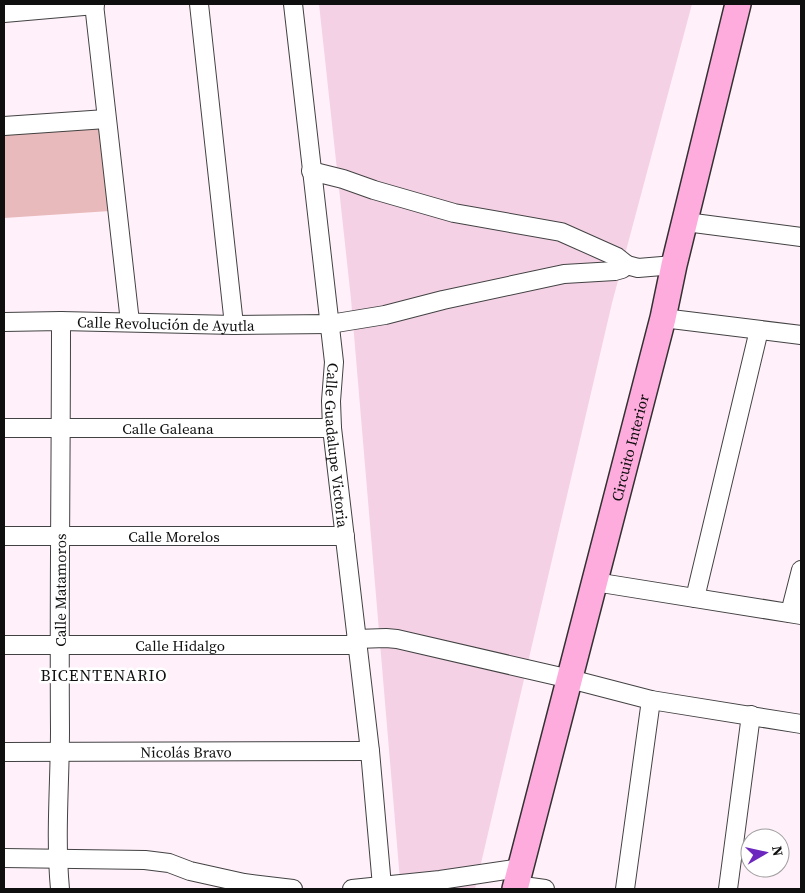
<svg xmlns="http://www.w3.org/2000/svg" width="805" height="893" font-family="'Source Serif 4',serif">
	<rect width="100%" height="100%" fill="#fff0fa"/>
	<path fill="#f5d1e6" d="M 319,4 L 692,4 L 612,303 L 475,889 L 349,889 L 400,880 L 351,299 Z"/>
	<path fill="#e9babb" d="M 105,126 L 110,211 L 4,218 L 4,132 Z"/>
	<g fill="none" stroke-linecap="round" stroke-linejoin="round">
		<g stroke="#424242" stroke-width="20">
			<g id="street">
				<path d="M 94,4 L 130,322"/>
				<path d="M 199,4 L 234,325"/>
				<path id="s1" d="M 293,4 L 334,362 L 331,401 L 332,428 L 370,751 L 382,886"/>
				<path d="M 4,13 L 95,5"/>
				<path d="M 4,126 L 106,119"/>
				<path d="M 311,171 L 343,179 L 374,190 L 454,213 L 561,232 L 617,257 L 627,265"/>
				<path d="M 686,222 L 801,237"/>
				<path d="M 663,318 L 801,335"/>
				<path id="s2" d="M 4,322 L 61,321 L 234,325 L 330,324 L 385,315 L 443,300 L 564,274 L 615,271 L 622,269 L 627,265 L 638,268 L 674,265"/>
				<path id="s3" d="M 4,428 L 332,428"/>
				<path id="s4" d="M 4,536 L 345,536"/>
				<path d="M 595,582 L 801,615"/>
				<path d="M 695,598 L 759,330"/>
				<path d="M 790,613 L 801,570"/>
				<path d="M 356,639 L 386,638 L 397,639 L 570,679 L 651,700 L 801,724"/>
				<path id="s5" d="M 4,645 L 357,645"/>
				<path id="s6" d="M 4,752 L 370,751"/>
				<path d="M 4,858 L 145,860 L 169,863 L 190,871 L 244,883 L 293,889"/>
				<path d="M 516,885 L 545,889"/>
				<path id="s7" d="M 60,889 C 55,836 60,783 60,730 C 59,594 61,458 61,321"/>
				<path d="M 352,889 L 440,880 L 520,868"/>
				<path d="M 625,889 L 651,700"/>
				<path d="M 728,889 L 751,715"/>
			</g>
		</g>
		<g stroke="#313131" stroke-width="28">
			<g id="secondary">
				<path id="s8" d="M 515,889 L 663,318 L 674,265 L 738,4"/>
			</g>
		</g>
		<use href="#street" stroke="#fff" stroke-width="18"/>
		<use href="#secondary" stroke="#feacde" stroke-width="25"/>
	</g>
	<g text-anchor="middle" dominant-baseline="central" stroke-width="5" stroke-linejoin="round" paint-order="stroke">
		<g font-size="15" fill="#0f0f0f" stroke="#fff">
			<text stroke="none"><textPath href="#s2" startOffset="162">Calle Revolución de Ayutla</textPath></text>
			<text stroke="none"><textPath href="#s3" startOffset="164">Calle Galeana</textPath></text>
			<text stroke="none"><textPath href="#s1" startOffset="444">Calle Guadalupe Victoria</textPath></text>
			<text stroke="none"><textPath href="#s8" startOffset="456">Circuito Interior</textPath></text>
			<text stroke="none"><textPath href="#s4" startOffset="170">Calle Morelos</textPath></text>
			<text stroke="none"><textPath href="#s7" startOffset="299">Calle Matamoros</textPath></text>
			<text stroke="none"><textPath href="#s5" startOffset="176">Calle Hidalgo</textPath></text>
			<text stroke="none"><textPath href="#s6" startOffset="182">Nicolás Bravo</textPath></text>
		</g>
		<g font-size="16" letter-spacing="1" fill="#0f0f0f" stroke="#fff">
			<text x="104" y="675">BICENTENARIO</text>
		</g>
	</g>
	<rect width="805" height="893" fill="none" stroke="#0f0f0f" stroke-width="10"/>
	<g transform="translate(765 853) rotate(81)"><circle r="24" fill="#ffffff" stroke="#9f9f9f"/>
	<path d="M0-4L9 19L0 12L-9 19Z" fill="#6c27be"/>
	<text y="-8" font-size="14" font-weight="bold" text-anchor="middle" fill="#0f0f0f">N</text>
	</g>
</svg>
